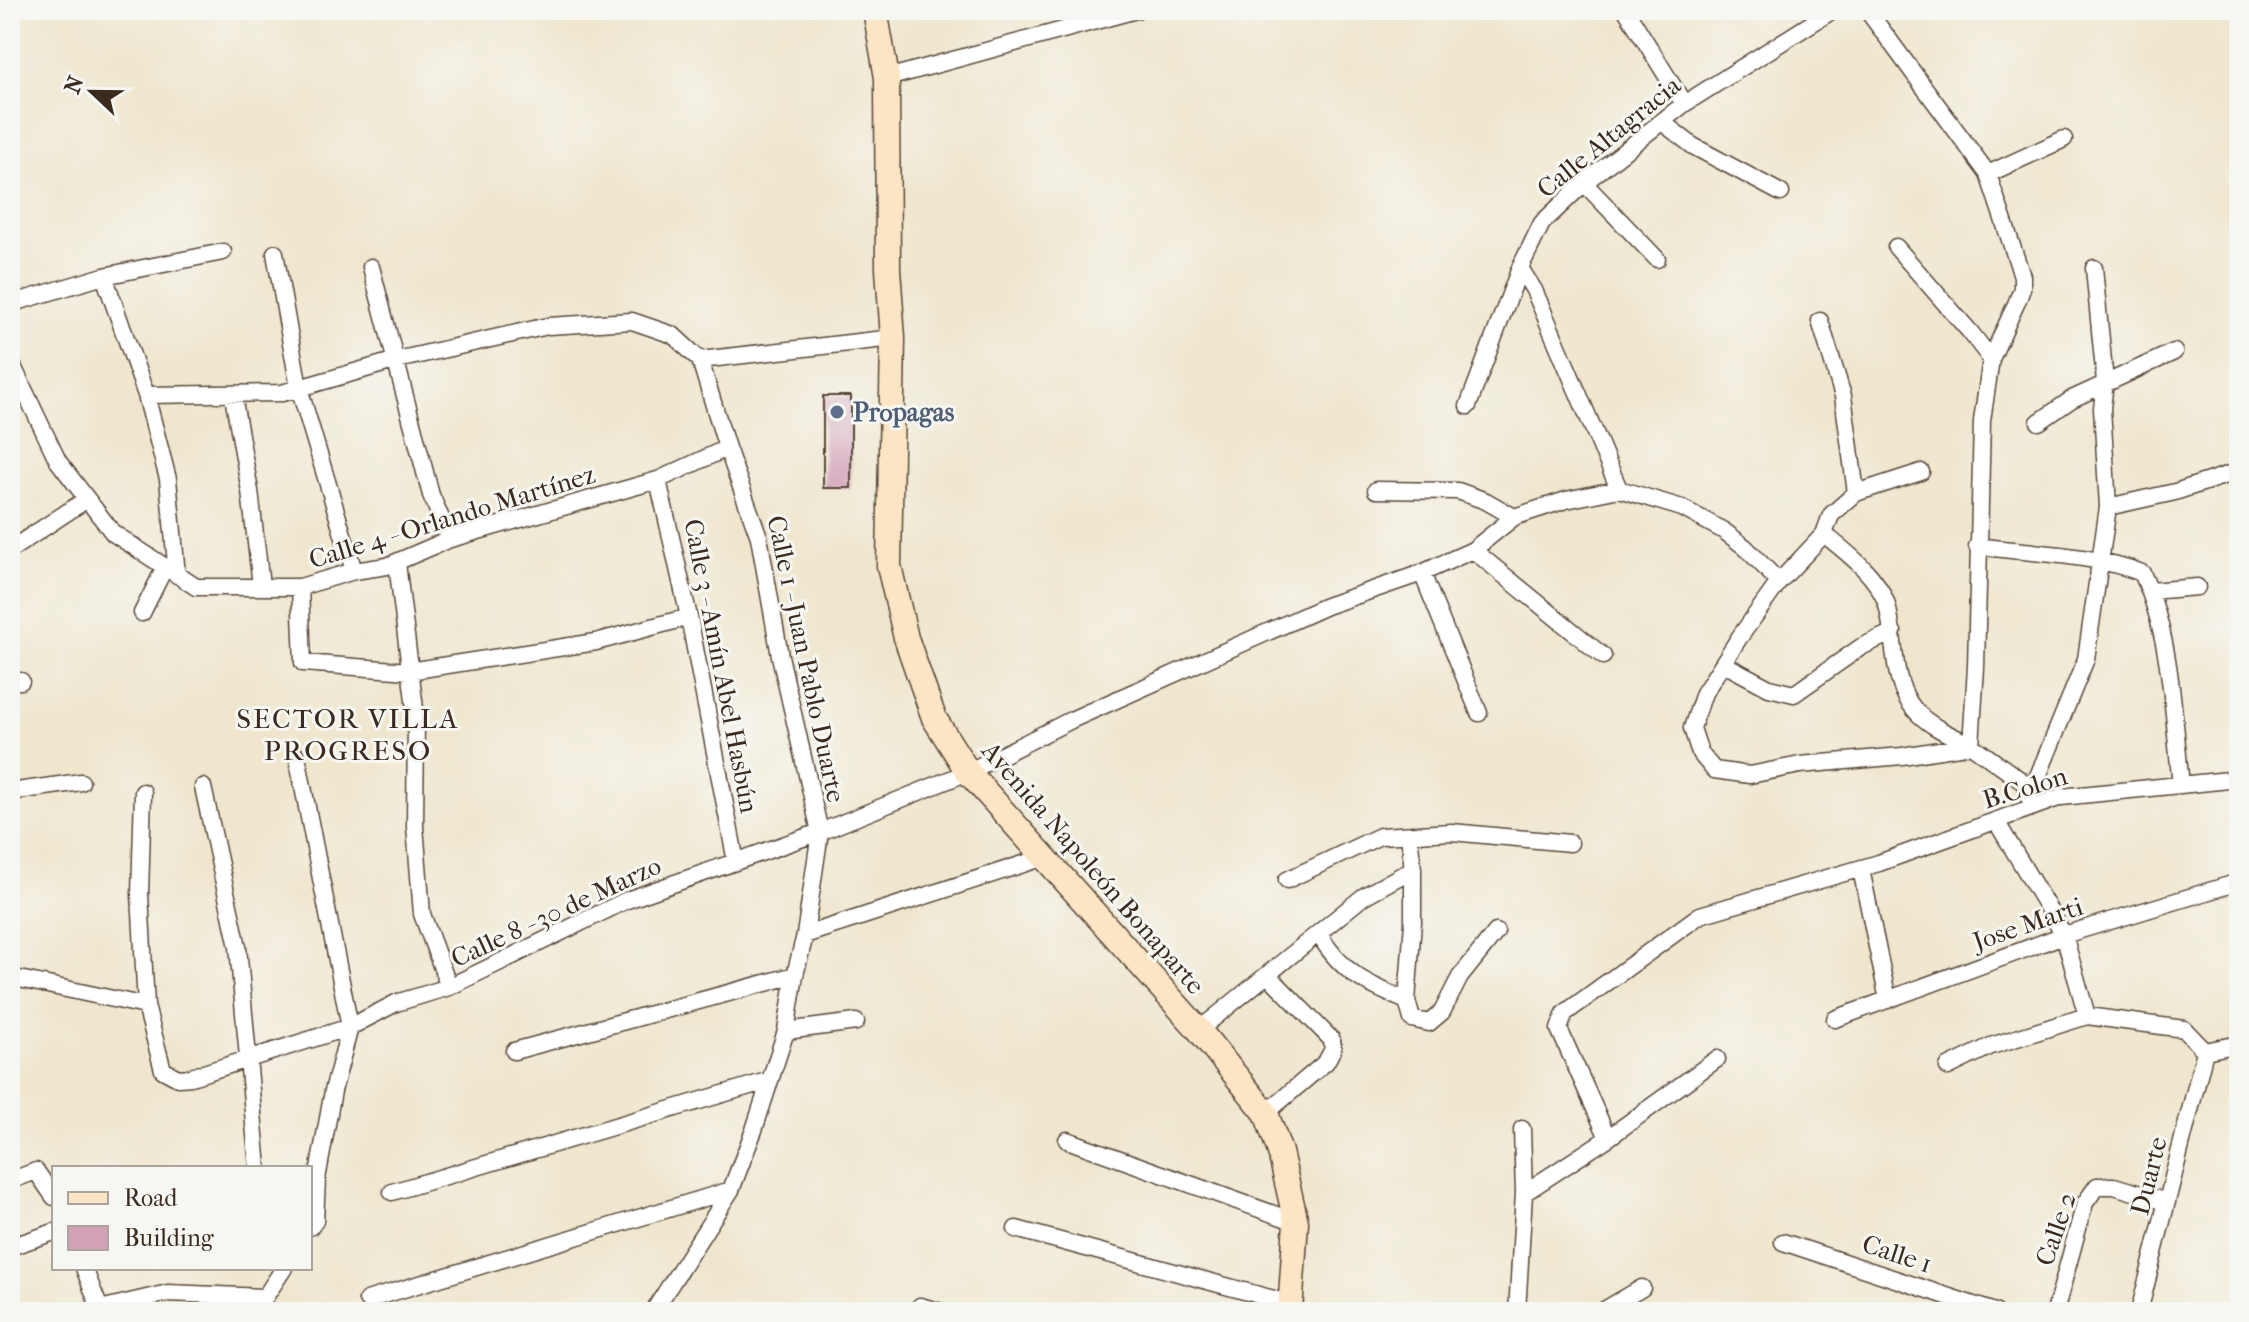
<svg xmlns="http://www.w3.org/2000/svg" width="2249" height="1322" font-family="'IM FELL French Canon',serif">
	<rect width="100%" height="100%" fill="#f6f6f2"/>
	<filter id="ink" filterUnits="userSpaceOnUse"><feTurbulence type="fractalNoise" baseFrequency=".0125" numOctaves="2"/><feDisplacementMap in="SourceGraphic" scale="16" xChannelSelector="R" yChannelSelector="G"/><feConvolveMatrix kernelMatrix="1 2 1 2 8 2 1 2 1" color-interpolation-filters="sRGB"/></filter>
	<filter id="wash" filterUnits="userSpaceOnUse"><feTurbulence type="fractalNoise" baseFrequency=".006" numOctaves="4" result="noise"/><feDisplacementMap in="SourceGraphic" scale="32" xChannelSelector="R" yChannelSelector="G"/><feGaussianBlur stdDeviation="1.8" result="paint"/><feColorMatrix in="noise" values="0 0 0 0 0 0 0 0 0 0 0 0 0 0 0 0 0 1.4 0 .05"/><feComposite in="paint" operator="in"/></filter>
	<g filter="url(#wash)">
		<rect width="100%" height="100%" fill="#efe6cd"/>
		<g id="blocks">
			<path fill="#d3a1b8" d="M 823,396 L 851,396 L 851,488 L 823,488 Z"/>
		</g>
	</g>
	<g filter="url(#ink)">
		<use href="#blocks" fill-opacity="0" stroke="#564638" stroke-width="2"/>
		<g fill="none" stroke-linecap="round" stroke-linejoin="round">
			<g stroke="#564638" stroke-width="19">
				<path id="street" d="M 1626,10 L 1684,104
					M 887,78 L 1136,10
					M 1662,122 L 1693,146 L 1781,193
					M 1988,174 L 2064,139
					M 1584,183 L 1657,259
					M 1896,247 L 1971,333 L 1991,359
					M 275,253 L 299,388 L 354,571
					M 371,267 L 431,495 L 450,539
					M 1520,268 L 1534,290 L 1619,489
					M 104,276 L 146,395 L 168,479 L 177,575
					M 10,304 L 104,276 L 223,252
					M 1820,321 L 1843,396 L 1856,493
					M 10,360 L 58,461 L 113,533 L 196,587 L 300,587 L 354,571 L 387,566 L 450,539 L 658,480 L 727,448
					M 700,360 L 893,338
					M 146,395 L 282,393 L 397,360 L 548,326 L 632,321 L 673,335 L 700,360 L 727,448 L 759,537 L 780,656 L 820,832 L 805,935 L 795,975 L 786,1031 L 754,1130 L 731,1190 L 653,1312
					M 233,396 L 250,491 L 261,586
					M 1468,406 L 1520,268 L 1542,223 L 1584,183 L 1684,104 L 1833,10
					M 2039,422 L 2072,399 L 2174,352
					M 1921,472 L 1856,493 L 1831,515 L 1824,534 L 1779,582 L 1739,638 L 1704,693 L 1692,728 L 1700,753 L 1714,770 L 1750,775 L 1800,765 L 1902,756 L 1971,745 L 2033,789
					M 658,480 L 689,617 L 736,862
					M 1376,490 L 1458,491 L 1486,501 L 1514,517
					M 2108,507 L 2175,492 L 2239,471
					M 1824,534 C 1847,553 1875,573 1886,602 C 1892,620 1892,639 1895,657 C 1901,712 1926,724 1971,745 L 1976,667 L 1982,421 L 1991,359 L 2016,304 L 2022,289 L 2022,276 L 1988,174 L 1867,10
					M 1977,546 C 2029,553 2093,554 2142,573 C 2172,638 2173,715 2181,785
					M 10,550 L 87,499
					M 1473,550 L 1603,656
					M 397,563 L 416,717 L 415,826 L 422,914 L 449,987
					M 1422,573 L 1479,713
					M 300,587 L 303,663 L 409,671 L 596,642 L 689,617
					M 2150,591 L 2197,587
					M 142,613 L 165,567
					M 1724,664 L 1769,688 L 1794,694 L 1861,647 L 1893,632
					M 10,681 L 21,681
					M 297,756 L 350,1027 L 333,1091 L 317,1179 L 315,1221 L 310,1227
					M 203,787 L 238,947 L 258,1168
					M 10,792 L 81,782
					M 143,792 L 140,894 L 146,1006 L 163,1070 L 178,1078 L 191,1077 L 350,1027 L 396,1003 L 449,987 L 627,900 L 820,832 L 968,772 L 1071,720 L 1326,606 L 1422,573 L 1473,550 L 1514,517 L 1566,500 L 1619,489 L 1682,508 L 1724,531 L 1745,547 L 1779,582
					M 2029,798 L 2086,659 L 2108,507 L 2102,408 L 2105,382 L 2094,268
					M 1996,821 L 2064,935 L 2087,1016
					M 1413,869 L 1413,922 L 1407,1001 L 1412,1019 L 1429,1023 L 1442,1012 L 1460,977 L 1496,932
					M 1861,869 L 1888,1000
					M 1287,880 L 1380,836 L 1452,832 L 1570,843
					M 1319,934 C 1341,973 1368,985 1407,1001
					M 805,935 L 1045,857
					M 10,977 L 146,1006
					M 1835,1019 L 2064,935 L 2239,882
					M 1199,1030 L 1364,896 L 1413,869 L 1409,835
					M 786,1031 L 856,1022
					M 514,1051 L 795,975
					M 2205,1051 L 2239,1044
					M 1948,1067 L 1991,1046 L 2087,1016 L 2184,1029 L 2205,1051
					M 1266,1113 L 1326,1062 L 1333,1049 L 1332,1040 L 1268,975
					M 1522,1129 L 1524,1193
					M 1608,1138 L 1559,1029 L 1565,1013 L 1700,915 L 1879,863 L 2061,797 L 2239,779
					M 1067,1140 L 1296,1222
					M 10,1181 L 36,1171 L 54,1197
					M 392,1192 L 770,1080
					M 1016,1229 L 1292,1304
					M 1783,1242 L 1995,1312
					M 10,1247 L 54,1232
					M 84,1268 L 100,1309
					M 367,1300 L 731,1190
					M 920,1306 L 941,1312
					M 87,1312 L 168,1293 L 265,1297
					M 248,1312 L 265,1297 L 284,1268
					M 1517,1312 L 1524,1193 L 1608,1138 L 1717,1059
					M 1601,1312 L 1642,1288
					M 2055,1312 L 2085,1203 L 2097,1186 L 2114,1186 L 2167,1202
					M 2139,1312 L 2205,1051"/>
			</g>
			<g stroke="#564638" stroke-width="27">
				<path id="secondary" d="M 875,10 L 887,78 L 888,269 L 893,338 L 889,566 L 906,638 L 934,718 L 968,772 L 1199,1030 L 1266,1113 L 1280,1152 L 1296,1222 L 1290,1312"/>
			</g>
			<use href="#street" stroke="#fff" stroke-width="16"/>
			<use href="#secondary" stroke="#fce5c4" stroke-width="24"/>
		</g>
	</g>
	<circle fill="#5c6f8a" stroke="#f6f6f2" stroke-width="3" cx="837" cy="412" r="8"/>
	<g text-anchor="middle" dominant-baseline="central" stroke-width="6" stroke-linejoin="round" paint-order="stroke">
		<g font-size="26" fill="#3b2a1e" stroke="#f6f6f2">
			<text transform="translate(1609 137) rotate(-39)">Calle Altagracia</text>
			<text transform="translate(452 517) rotate(-17)">Calle 4 - Orlando Martínez</text>
			<text transform="translate(806 659) rotate(78)">Calle 1 - Juan Pablo Duarte</text>
			<text transform="translate(721 666) rotate(79)">Calle 3 - Amín Abel Hasbún</text>
			<text transform="translate(2025 788) rotate(-17)">B.Colon</text>
			<text transform="translate(1093 868) rotate(49)">Avenida Napoleón Bonaparte</text>
			<text transform="translate(556 912) rotate(-25)">Calle 8 - 30 de Marzo</text>
			<text transform="translate(2028 924) rotate(-19)">Jose Marti</text>
			<text transform="translate(2149 1176) rotate(-76)">Duarte</text>
			<text transform="translate(2056 1229) rotate(-71)">Calle 2</text>
			<text transform="translate(1897 1254) rotate(18)">Calle 1</text>
		</g>
		<g font-size="26" font-weight="bold" fill="#4e5e75" stroke="#f6f6f2" text-anchor="start">
			<text x="853" y="412">Propagas</text>
		</g>
		<g font-size="28" letter-spacing="2" fill="#3b2a1e" stroke="#f6f6f2">
			<text x="348" y="718">SECTOR VILLA<tspan x="348" dy="32">PROGRESO</tspan></text>
		</g>
	</g>
	<rect width="2249" height="1322" fill="none" stroke="#f6f6f2" stroke-width="40"/>
	<rect x="52" y="1166" width="260" height="104" fill="#f6f6f2" stroke="#aba49d" stroke-width="2"/>
	<rect x="68" y="1192" width="40" height="12" fill="#fce5c4" stroke="#aba49d" stroke-width="2"/>
	<text x="124" y="1206" font-size="24" fill="#3b2a1e">Road</text>
	<rect x="68" y="1226" width="40" height="24" fill="#d3a1b8" stroke="#aba49d" stroke-width="2"/>
	<text x="124" y="1246" font-size="24" fill="#3b2a1e">Building</text>
	<g transform="translate(92 92) rotate(292)" stroke="#f6f6f2" stroke-width="6" paint-order="stroke">
	<path d="M0-6L14 30L0 20L-14 30Z" fill="#3b2a1e"/>
	<text y="-12" font-size="22" font-weight="bold" text-anchor="middle" fill="#3b2a1e">N</text>
	</g>
</svg>
